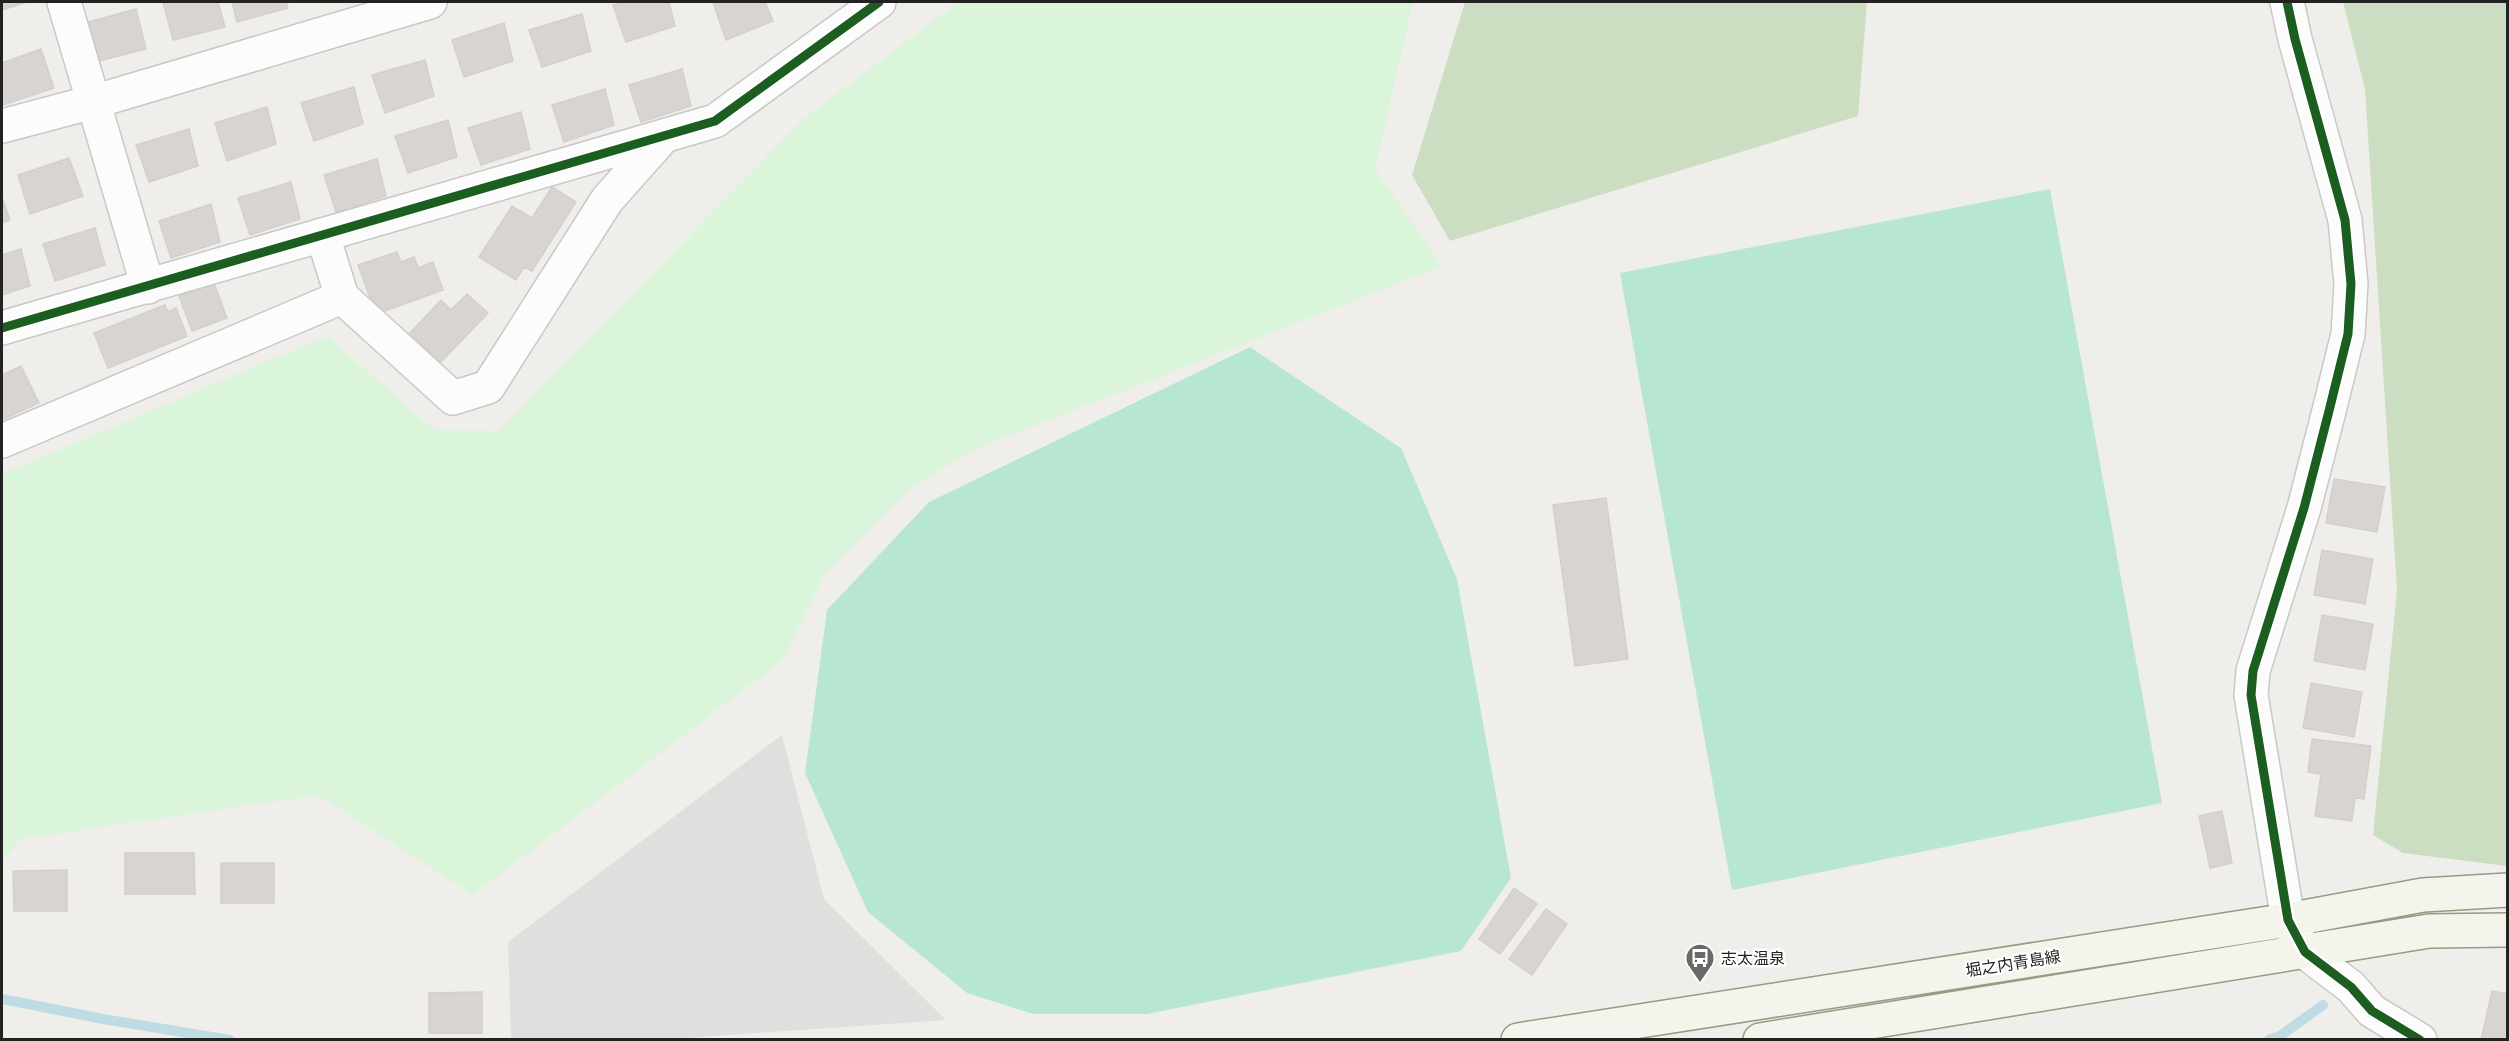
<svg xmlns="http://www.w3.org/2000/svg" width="2509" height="1041" font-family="Quicksand,'Noto Sans JP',sans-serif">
	<rect width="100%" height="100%" fill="#f0eeeb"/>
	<path fill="#cbdec1" d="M 1465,2 L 1867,2 L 1858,116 L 1450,241 L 1412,175 Z
		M 2343,2 L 2507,2 L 2507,866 L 2403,853 L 2373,835 L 2397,590 L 2365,89 Z"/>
	<path fill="#daf5da" d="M 958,2 L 1413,2 L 1375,169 L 1442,266 L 973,450 L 908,490 L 826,572 L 783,660 L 473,895 L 318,795 L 21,839 L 2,861 L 2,474 L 327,336 L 434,430 L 499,431 L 801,121 Z"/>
	<path fill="#b7e6d2" d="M 2050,189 L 2162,803 L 1732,890 L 1620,273 Z
		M 1250,347 L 1401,448 L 1457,579 L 1511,878 L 1461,951 L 1147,1014 L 1033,1014 L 967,993 L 868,912 L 805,773 L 827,610 L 929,502 Z"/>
	<path fill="#e0dfde" d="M 782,735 L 824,899 L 946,1020 L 670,1039 L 511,1039 L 508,942 Z"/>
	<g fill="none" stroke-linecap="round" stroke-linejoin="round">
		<path stroke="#bfdbe3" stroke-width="10" d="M 2,999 L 103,1019 L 230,1040
			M 2269,1040 L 2280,1036 L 2323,1005"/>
	</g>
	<path fill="#d7d4d2" stroke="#d3d0cc" stroke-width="1.5" d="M 2,2 L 27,2 L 2,10 Z
		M 163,2 L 218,2 L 225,27 L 173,40 Z
		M 232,2 L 286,2 L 288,8 L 237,22 Z
		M 626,2 L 669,2 L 675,26 L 626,42 L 613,5 Z
		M 713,2 L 765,2 L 773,21 L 726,40 Z
		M 136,9 L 146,49 L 95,62 L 85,23 Z
		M 582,14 L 591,51 L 542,67 L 529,30 Z
		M 504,23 L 513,61 L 464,77 L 452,40 Z
		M 41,49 L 54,88 L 3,105 L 2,63 Z
		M 425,60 L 434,96 L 385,113 L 372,75 Z
		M 682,69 L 691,106 L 641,122 L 629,85 Z
		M 354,87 L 363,124 L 314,141 L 301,103 Z
		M 605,89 L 614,125 L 564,142 L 552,105 Z
		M 267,107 L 276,144 L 227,161 L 215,123 Z
		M 521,112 L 530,149 L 481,165 L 468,128 Z
		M 448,120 L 457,157 L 408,173 L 395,136 Z
		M 189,129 L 198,166 L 149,182 L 136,145 Z
		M 69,158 L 83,196 L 30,214 L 18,175 Z
		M 377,159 L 386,196 L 336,212 L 324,175 Z
		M 291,182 L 300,219 L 250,235 L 238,198 Z
		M 552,187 L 576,202 L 532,271 L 524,267 L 516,280 L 479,257 L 512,206 L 532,218 Z
		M 2,197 L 10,220 L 2,223 Z
		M 211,204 L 220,242 L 171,258 L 159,221 Z
		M 95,228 L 105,265 L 55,281 L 43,244 Z
		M 21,249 L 30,286 L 2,295 L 2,255 Z
		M 397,252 L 401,262 L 414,257 L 418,268 L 433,262 L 443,290 L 376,314 L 358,265 Z
		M 214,283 L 227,318 L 192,331 L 179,296 Z
		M 467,294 L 488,313 L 441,362 L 410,333 L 441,300 L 451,310 Z
		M 165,305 L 168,312 L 176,308 L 187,336 L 108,368 L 94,333 Z
		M 21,366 L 39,403 L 2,420 L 2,375 Z
		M 2334,479 L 2385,487 L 2377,532 L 2326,523 Z
		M 1606,498 L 1628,659 L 1575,666 L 1553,505 Z
		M 2322,550 L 2373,559 L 2365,604 L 2314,595 Z
		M 2322,615 L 2373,624 L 2365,670 L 2314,661 Z
		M 2311,683 L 2362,692 L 2354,737 L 2303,728 Z
		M 2312,739 L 2371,746 L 2364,799 L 2355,798 L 2352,821 L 2315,816 L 2321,774 L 2308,772 Z
		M 2222,811 L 2232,863 L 2210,868 L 2199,816 Z
		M 125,853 L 194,853 L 195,894 L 125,894 Z
		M 221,863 L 274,863 L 274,903 L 221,903 Z
		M 67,870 L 67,911 L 14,911 L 13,871 Z
		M 1514,888 L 1537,904 L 1500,954 L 1479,939 Z
		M 1546,909 L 1567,924 L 1532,975 L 1509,959 Z
		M 2492,991 L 2508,994 L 2508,1040 L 2481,1040 Z
		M 482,992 L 482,1033 L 429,1033 L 429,993 Z"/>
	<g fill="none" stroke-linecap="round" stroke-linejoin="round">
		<g stroke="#c9c8c7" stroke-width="36">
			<path id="street" d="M 64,2 L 148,287
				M 2287,2 L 2295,39 L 2345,220 L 2351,284 L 2348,334 L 2329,411 L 2304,508 L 2253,671 L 2251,695 L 2288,920 L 2305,952 L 2351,987 L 2372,1011 L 2420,1040
				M 2,126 L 93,102 L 430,2
				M 323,236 L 342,297 L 453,398 L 488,387 L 607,200 L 663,137
				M 2,328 L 715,121 L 879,2
				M 2,441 L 342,297"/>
		</g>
		<g stroke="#999a82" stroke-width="36">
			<path id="secondary" d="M 1518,1040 L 2288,920 L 2423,895 L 2508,890
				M 1760,1040 L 2429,931 L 2508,930"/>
		</g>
		<use href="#street" stroke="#fdfcfc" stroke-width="33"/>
		<use href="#secondary" stroke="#f4f4ed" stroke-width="33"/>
		<g stroke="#fff" stroke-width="13">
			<path id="cycleway" d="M 2287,2 L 2295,39 L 2345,220 L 2351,284 L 2348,334 L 2329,411 L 2304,508 L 2253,671 L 2251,695 L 2288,920 L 2305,952 L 2351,987 L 2372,1011 L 2420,1040
				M 2,328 L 715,121 L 879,2"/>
		</g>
		<use href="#cycleway" stroke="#1b5e20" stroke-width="9"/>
	</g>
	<defs>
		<g id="bus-pin" transform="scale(1.5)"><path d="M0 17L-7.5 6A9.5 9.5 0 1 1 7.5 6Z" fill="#6a6968" stroke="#fff"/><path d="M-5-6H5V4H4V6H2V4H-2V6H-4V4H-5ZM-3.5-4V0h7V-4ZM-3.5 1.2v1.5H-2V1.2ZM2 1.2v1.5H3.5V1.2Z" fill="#fff"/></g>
	</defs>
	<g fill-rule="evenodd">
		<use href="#bus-pin" x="1700" y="958"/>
	</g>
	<g text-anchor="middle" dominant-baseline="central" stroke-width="4.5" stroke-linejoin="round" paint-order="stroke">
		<g font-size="16" fill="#222" stroke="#fff" text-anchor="start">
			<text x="1721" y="958">志太温泉</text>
		</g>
		<g font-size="16" fill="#222" stroke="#fff">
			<text transform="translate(2013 963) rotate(-9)">堀之内青島線</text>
		</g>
	</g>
	<rect width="2509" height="1041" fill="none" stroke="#222222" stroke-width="6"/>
</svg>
